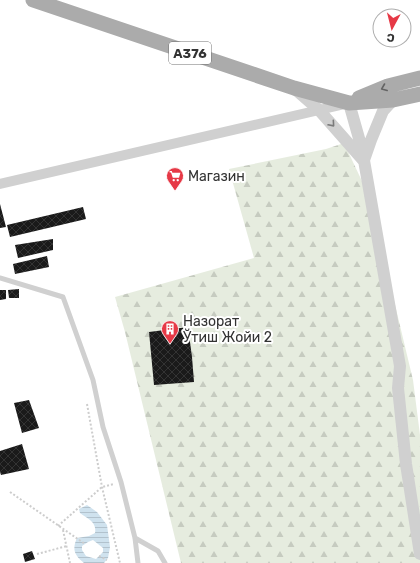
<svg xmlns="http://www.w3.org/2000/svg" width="420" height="563" font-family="Rubik,sans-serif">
	<defs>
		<pattern id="forest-firs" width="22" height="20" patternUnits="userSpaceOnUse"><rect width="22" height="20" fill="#e6ecdf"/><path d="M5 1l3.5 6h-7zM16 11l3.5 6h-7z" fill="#c6cbc0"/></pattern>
		<pattern id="water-rules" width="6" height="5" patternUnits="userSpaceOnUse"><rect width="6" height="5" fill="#cfe2ee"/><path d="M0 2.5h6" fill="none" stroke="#b2c2cd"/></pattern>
		<pattern id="building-cross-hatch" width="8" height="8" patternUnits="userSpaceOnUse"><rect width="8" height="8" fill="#1a1a1a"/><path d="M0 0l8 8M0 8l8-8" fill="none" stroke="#333"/></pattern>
	</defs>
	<rect width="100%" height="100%" fill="#fff"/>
	<path fill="url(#forest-firs)" d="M 344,143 L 369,196 L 413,380 L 420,435 L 420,563 L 181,563 L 125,332 L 115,297 L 254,258 L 229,169 L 326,149 Z"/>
	<path fill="url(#water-rules)" fill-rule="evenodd" d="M 87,505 L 97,512 L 107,525 L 110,547 L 108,558 L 104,563 L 84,563 C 74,555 72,549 77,538 L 89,536 L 95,533 C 97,522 88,519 80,513 L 79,509 ZM 93,540 L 103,548 L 103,552 L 96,559 L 86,556 L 82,550 L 82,546 L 88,542 Z"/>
	<path fill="url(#building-cross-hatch)" d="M 0,204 L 6,227 L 0,228 Z
		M 83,207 L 86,219 L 10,237 L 7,225 Z
		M 53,239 L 53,250 L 18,258 L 15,245 Z
		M 47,256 L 49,267 L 15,274 L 13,264 Z
		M 19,289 L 19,298 L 9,298 L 8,290 Z
		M 0,290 L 6,290 L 6,299 L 0,300 Z
		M 188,327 L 192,357 L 194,382 L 154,385 L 149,332 Z
		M 29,400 L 39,428 L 22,433 L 14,403 Z
		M 22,444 L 29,469 L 1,475 L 0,472 L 0,451 Z
		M 32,551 L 35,559 L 25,562 L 23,554 Z"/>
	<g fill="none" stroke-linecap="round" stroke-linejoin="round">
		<path stroke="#cdcdcd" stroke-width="2" stroke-dasharray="2 2" stroke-linecap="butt" d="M 87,404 L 102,487 L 120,563
			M 10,492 L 85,544
			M 58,526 L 102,487 L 114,484
			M 63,530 L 70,563
			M 37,554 L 67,546
			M 99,556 L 107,560"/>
		<path stroke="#d0d0d0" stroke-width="5" d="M 0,278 L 63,297 L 93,380 L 103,427 L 121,482 L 135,538 L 138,563
			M 135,538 L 158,551 L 165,563"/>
		<path stroke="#d0d0d0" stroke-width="10" d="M 0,184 L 345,104"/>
		<path stroke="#d0d0d0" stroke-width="12" d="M 295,89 L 319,110 L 363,160
			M 349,103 L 362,149 L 400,366 L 398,388 L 406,464 L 420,554
			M 364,160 L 371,140 L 383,111 L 393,100"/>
		<path stroke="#ababab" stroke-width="15" d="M 33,0 L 294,88 L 349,103 L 393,100 L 420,94
			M 359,98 L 388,86 L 420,78"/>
	</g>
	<defs><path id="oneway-chevron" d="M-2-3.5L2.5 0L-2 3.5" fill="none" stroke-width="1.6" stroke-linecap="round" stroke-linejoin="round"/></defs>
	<use stroke="#636363" href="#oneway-chevron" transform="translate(384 88) rotate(158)"/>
	<use stroke="#7a7a7a" href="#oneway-chevron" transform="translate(332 124) rotate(49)"/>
	<defs>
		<g id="supermarket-pin" transform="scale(0.9)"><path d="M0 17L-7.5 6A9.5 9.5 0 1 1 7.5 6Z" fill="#e63946" stroke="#fff"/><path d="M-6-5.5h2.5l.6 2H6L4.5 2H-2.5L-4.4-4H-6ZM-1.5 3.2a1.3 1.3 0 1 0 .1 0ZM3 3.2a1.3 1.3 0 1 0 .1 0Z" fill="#fff"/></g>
		<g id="building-pin" transform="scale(0.9)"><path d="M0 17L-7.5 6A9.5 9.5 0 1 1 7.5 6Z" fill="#e63946" stroke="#fff"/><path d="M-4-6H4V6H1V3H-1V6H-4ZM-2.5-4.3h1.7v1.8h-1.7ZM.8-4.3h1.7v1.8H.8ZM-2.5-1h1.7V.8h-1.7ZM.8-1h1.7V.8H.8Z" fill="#fff"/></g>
	</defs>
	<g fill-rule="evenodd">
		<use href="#supermarket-pin" x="175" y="176"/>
		<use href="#building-pin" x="170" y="329"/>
	</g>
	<g text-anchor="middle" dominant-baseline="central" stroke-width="4" stroke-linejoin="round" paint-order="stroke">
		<rect fill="#fff" stroke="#707070" stroke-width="1" x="169" y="42" width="42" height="22" rx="3"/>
		<g font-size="13" font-weight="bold" fill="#333">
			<text x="190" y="53">A376</text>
		</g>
		<g font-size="14" fill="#333" stroke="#fff" text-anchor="start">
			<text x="188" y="176">Магазин</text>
			<text x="183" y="321">Назорат<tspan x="183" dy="16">Ўтиш Жойи 2</tspan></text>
		</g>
	</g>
	<g transform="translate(392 28) rotate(187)"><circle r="19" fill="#ffffff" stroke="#adadad"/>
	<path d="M0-3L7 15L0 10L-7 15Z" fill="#e63946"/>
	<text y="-6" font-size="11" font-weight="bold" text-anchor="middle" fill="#333333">С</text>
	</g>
</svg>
